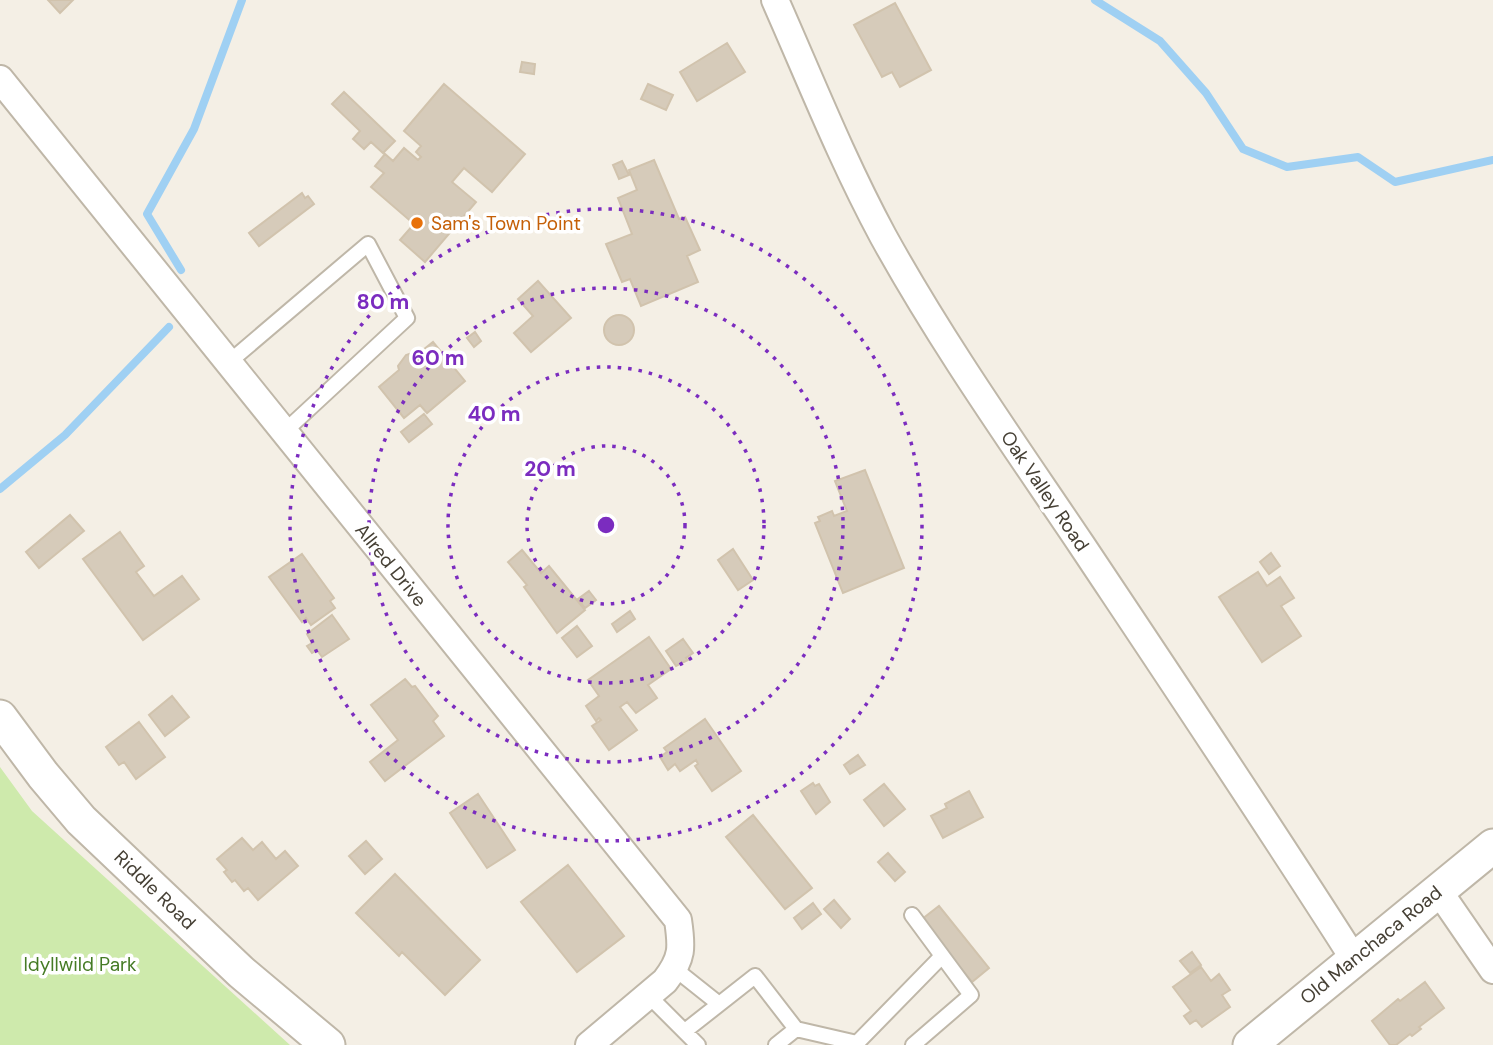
<svg xmlns="http://www.w3.org/2000/svg" width="1493" height="1045" font-family="'DM Sans',sans-serif">
	<rect width="100%" height="100%" fill="#f4efe5"/>
	<path fill="#ceeaac" d="M 0,767 L 32,811 L 290,1045 L 0,1045 Z"/>
	<g fill="none" stroke-linecap="round" stroke-linejoin="round">
		<path stroke="#9fd0f3" stroke-width="8" d="M 1095,0 L 1160,41 L 1206,93 L 1243,149 L 1287,167 L 1358,157 L 1395,182 L 1493,160
			M 181,270 L 147,214 L 194,129 L 242,0
			M 0,489 L 65,435 L 169,327"/>
	</g>
	<path fill="#d6cbba" stroke="#d1c3ad" stroke-width="2" d="M 48,0 L 73,0 L 60,13 Z
		M 895,3 L 931,70 L 900,87 L 892,72 L 882,77 L 854,25 Z
		M 727,43 L 745,72 L 697,101 L 680,72 Z
		M 522,62 L 535,64 L 534,74 L 520,72 Z
		M 444,84 L 525,154 L 492,192 L 464,168 L 452,182 L 476,202 L 425,262 L 400,240 L 414,224 L 371,187 L 384,173 L 375,166 L 385,154 L 393,161 L 404,148 L 418,160 L 421,157 L 416,152 L 421,146 L 404,131 Z
		M 648,84 L 673,95 L 666,110 L 641,99 Z
		M 344,92 L 395,141 L 383,153 L 371,142 L 364,149 L 353,139 L 360,131 L 332,104 Z
		M 654,160 L 679,219 L 685,217 L 700,250 L 687,256 L 698,282 L 641,306 L 630,279 L 622,282 L 606,244 L 632,234 L 618,198 L 637,190 L 629,170 Z
		M 622,161 L 629,175 L 619,179 L 613,165 Z
		M 302,193 L 305,198 L 308,196 L 314,204 L 259,246 L 249,233 Z
		M 538,281 L 571,318 L 531,352 L 514,333 L 533,316 L 518,299 Z
		M604 330a15 15 0 1 1 30 0a15 15 0 1 1-30 0Z
		M 475,332 L 481,341 L 474,347 L 467,338 Z
		M 433,342 L 465,381 L 427,413 L 420,405 L 404,418 L 379,387 L 399,370 L 398,366 L 406,355 L 412,353 L 418,354 Z
		M 424,414 L 432,424 L 409,442 L 401,432 Z
		M 865,470 L 904,568 L 843,593 L 815,523 L 820,521 L 818,517 L 832,511 L 834,516 L 847,511 L 835,481 Z
		M 70,515 L 84,531 L 39,568 L 26,552 Z
		M 120,532 L 144,566 L 136,572 L 154,596 L 182,576 L 199,599 L 143,640 L 83,559 Z
		M 733,549 L 753,580 L 738,590 L 718,560 Z
		M 522,550 L 541,573 L 549,566 L 585,610 L 557,633 L 524,587 L 527,585 L 508,562 Z
		M 1271,553 L 1280,566 L 1269,574 L 1260,562 Z
		M 302,554 L 334,598 L 330,601 L 335,608 L 311,625 L 306,618 L 302,622 L 269,577 Z
		M 1258,572 L 1267,586 L 1280,577 L 1294,598 L 1281,606 L 1301,636 L 1262,662 L 1219,597 Z
		M 589,591 L 596,600 L 585,608 L 578,599 Z
		M 630,611 L 635,619 L 617,632 L 612,624 Z
		M 332,615 L 349,639 L 322,657 L 317,650 L 312,653 L 307,646 L 312,643 L 307,634 Z
		M 577,626 L 592,646 L 577,657 L 562,638 Z
		M 649,637 L 671,669 L 648,685 L 657,698 L 636,713 L 627,702 L 620,707 L 637,730 L 609,750 L 592,726 L 601,720 L 599,718 L 596,721 L 586,706 L 599,696 L 588,680 Z
		M 683,639 L 693,653 L 686,658 L 688,660 L 676,666 L 666,651 Z
		M 405,679 L 412,687 L 415,686 L 438,716 L 433,721 L 444,736 L 385,781 L 370,762 L 398,740 L 371,705 Z
		M 172,696 L 189,717 L 165,736 L 149,715 Z
		M 705,719 L 741,771 L 712,791 L 695,766 L 698,764 L 696,760 L 680,771 L 675,764 L 668,770 L 660,757 L 667,752 L 664,748 Z
		M 139,722 L 165,757 L 136,779 L 124,762 L 119,765 L 106,747 Z
		M 858,755 L 865,765 L 850,774 L 844,765 Z
		M 813,783 L 815,786 L 819,784 L 830,802 L 816,814 L 801,791 Z
		M 884,784 L 905,809 L 884,826 L 864,800 Z
		M 969,791 L 983,817 L 943,838 L 931,816 L 947,808 L 945,804 Z
		M 478,794 L 515,850 L 487,868 L 450,813 Z
		M 753,815 L 812,888 L 785,909 L 726,837 Z
		M 242,838 L 253,850 L 262,842 L 276,859 L 285,851 L 298,866 L 258,900 L 248,888 L 244,891 L 235,880 L 232,882 L 224,872 L 227,870 L 217,859 Z
		M 366,841 L 382,859 L 365,874 L 349,856 Z
		M 888,853 L 905,872 L 895,881 L 878,862 Z
		M 568,865 L 624,936 L 577,972 L 521,902 Z
		M 395,874 L 480,960 L 445,995 L 402,952 L 399,956 L 356,913 Z
		M 834,900 L 850,919 L 841,928 L 824,909 Z
		M 813,903 L 821,914 L 802,929 L 794,918 Z
		M 939,906 L 989,968 L 972,982 L 921,920 Z
		M 1192,952 L 1201,965 L 1190,973 L 1180,961 Z
		M 1201,967 L 1211,981 L 1219,974 L 1230,990 L 1222,995 L 1230,1007 L 1202,1027 L 1196,1020 L 1190,1024 L 1184,1016 L 1191,1011 L 1173,987 Z
		M 1425,982 L 1444,1008 L 1419,1027 L 1421,1029 L 1412,1036 L 1410,1034 L 1396,1045 L 1390,1045 L 1372,1021 L 1398,999 L 1400,1001 Z"/>
	<g fill="none" stroke-linecap="round" stroke-linejoin="round">
		<g stroke="#bfb7a8" stroke-width="18">
			<path id="service" d="M 228,363 L 368,244 L 407,318 L 284,432
				M 912,915 L 971,995 L 913,1045
				M 675,969 L 719,1004
				M 649,996 L 698,1045
				M 685,1031 L 755,976 L 796,1029
				M 776,1045 L 796,1029 L 857,1043 L 942,956"/>
		</g>
		<g stroke="#bfb7a8" stroke-width="30">
			<path id="minor" d="M 775,0 C 810,79 842,160 883,236 C 942,343 1013,443 1081,544 C 1173,682 1265,819 1354,959
				M 0,79 L 678,920 C 682,947 683,958 665,981 L 589,1045
				M 1438,890 L 1493,970"/>
		</g>
		<g stroke="#bfb7a8" stroke-width="37">
			<path id="tertiary" d="M 0,717 L 43,775 L 81,820 L 241,972 L 328,1045
				M 1250,1045 L 1493,846"/>
		</g>
		<use href="#service" stroke="#fff" stroke-width="14"/>
		<use href="#minor" stroke="#fff" stroke-width="26"/>
		<use href="#tertiary" stroke="#fff" stroke-width="33"/>
	</g>
	<g fill="none" stroke="#7b2cbf" stroke-width="3.5" stroke-dasharray="3.5 7">
		<circle cx="606" cy="525" r="79"/>
		<circle cx="606" cy="525" r="158"/>
		<circle cx="606" cy="525" r="237"/>
		<circle cx="606" cy="525" r="316"/>
	</g>
	<circle fill="#e8710a" stroke="#fff" stroke-width="2.5" cx="417" cy="223" r="7"/>
	<g text-anchor="middle" dominant-baseline="central" stroke-width="7" stroke-linejoin="round" paint-order="stroke">
		<g font-size="19" fill="#c56008" stroke="#fff" text-anchor="start">
			<text x="431" y="223">Sam's Town Point</text>
		</g>
		<g font-size="19" fill="#464035" stroke="#fff">
			<text transform="translate(1045 491) rotate(56)">Oak Valley Road</text>
			<text transform="translate(391 565) rotate(51)">Allred Drive</text>
			<text transform="translate(155 890) rotate(44)">Riddle Road</text>
			<text transform="translate(1371 945) rotate(-39)">Old Manchaca Road</text>
		</g>
		<g font-size="19" fill="#457b25" stroke="#fff">
			<text x="80" y="964">Idyllwild Park</text>
		</g>
	</g>
	<circle cx="606" cy="525" r="10" fill="#7b2cbf" stroke="#fff" stroke-width="3.5"/>
	<g font-size="21" text-anchor="middle" font-weight="bold" fill="#7b2cbf" stroke="#fff" stroke-width="7" stroke-linejoin="round" paint-order="stroke">
		<text x="383" y="309">80 m</text>
		<text x="438" y="365">60 m</text>
		<text x="494" y="421">40 m</text>
		<text x="550" y="476">20 m</text>
	</g>
</svg>
